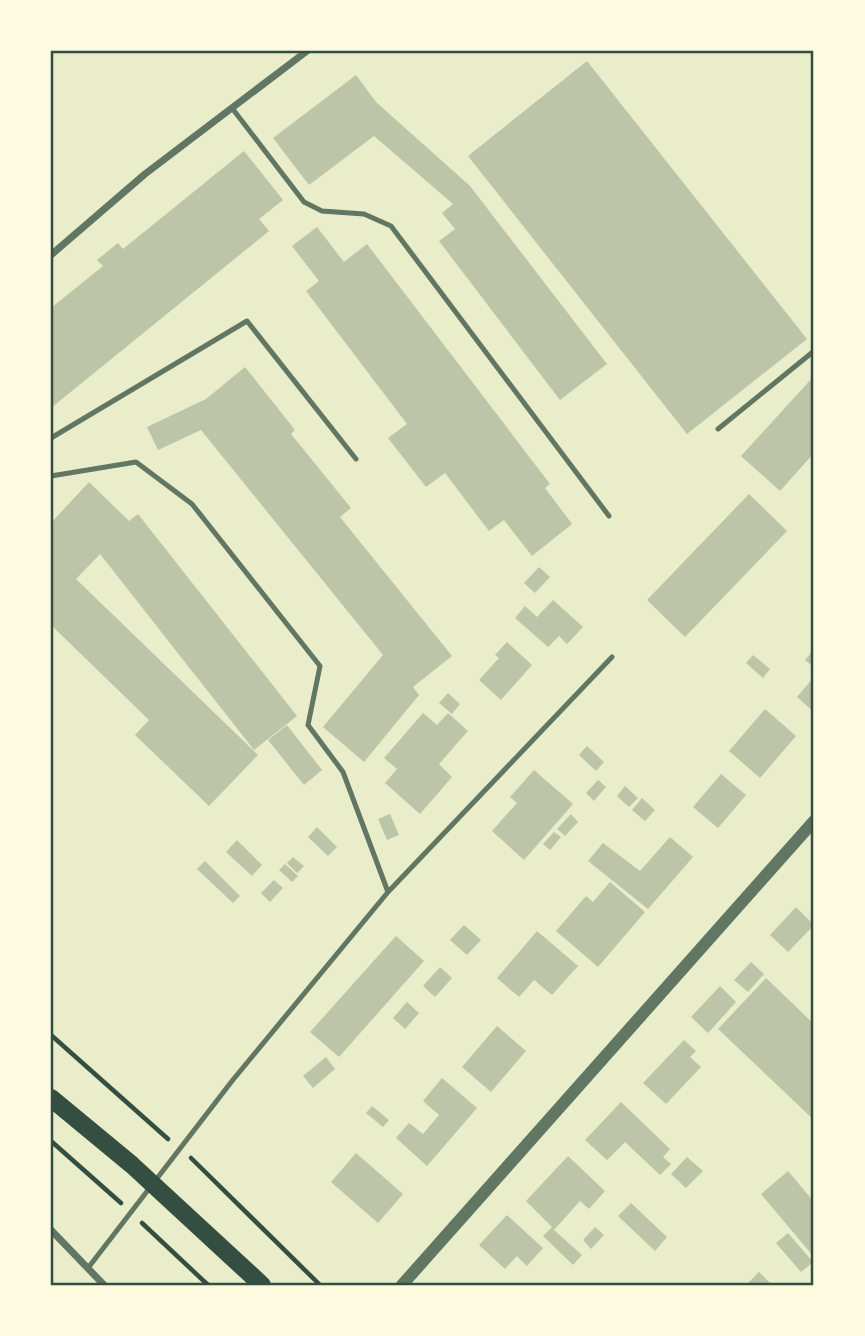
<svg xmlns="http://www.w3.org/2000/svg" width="865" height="1336" font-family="'DM Sans',sans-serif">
	<rect width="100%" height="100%" fill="#e9edc9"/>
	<path fill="#bcc5a7" d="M 587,61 L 807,339 L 687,434 L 468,156 Z
		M 356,75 L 376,102 L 470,186 L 607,364 L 560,400 L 439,241 L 455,229 L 442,213 L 453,204 L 374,136 L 309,185 L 273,138 Z
		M 244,151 L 283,200 L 259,219 L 269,231 L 51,408 L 51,308 L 103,266 L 97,260 L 118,243 L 123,249 Z
		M 317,227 L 344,262 L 367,244 L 550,484 L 545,488 L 572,524 L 532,556 L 504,520 L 489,531 L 445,473 L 426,487 L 388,438 L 407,424 L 306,291 L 319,281 L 292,246 Z
		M 245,367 L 295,430 L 291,434 L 351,508 L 340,517 L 452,656 L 413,687 L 419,695 L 364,762 L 323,727 L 383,655 L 201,430 L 158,450 L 147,427 L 206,399 Z
		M 814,376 L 814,453 L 780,491 L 741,456 Z
		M 89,482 L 129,521 L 138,514 L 297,716 L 254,750 L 100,554 L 76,579 L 258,755 L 209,806 L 135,735 L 149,720 L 51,625 L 51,523 Z
		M 749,494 L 787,531 L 685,637 L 647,600 Z
		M 539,567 L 550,577 L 535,593 L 524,583 Z
		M 553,600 L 583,627 L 567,644 L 559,636 L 548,647 L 515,618 L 525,606 L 537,617 Z
		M 507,642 L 532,665 L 501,700 L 479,680 L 499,658 L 495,655 Z
		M 814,649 L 814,667 L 805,660 Z
		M 753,655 L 770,669 L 763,678 L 746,663 Z
		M 814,677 L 814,712 L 797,697 Z
		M 448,693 L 460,704 L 452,714 L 439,703 Z
		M 765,709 L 796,736 L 760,778 L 729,751 Z
		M 423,713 L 437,725 L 448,713 L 468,731 L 439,764 L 452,777 L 420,814 L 385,783 L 397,769 L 384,758 Z
		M 287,725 L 322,770 L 304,785 L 268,740 Z
		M 587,746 L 604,762 L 596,771 L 579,755 Z
		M 534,770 L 573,804 L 524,860 L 492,831 L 517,803 L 510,797 Z
		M 721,774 L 746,795 L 718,828 L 693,807 Z
		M 598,780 L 606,787 L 594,801 L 586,793 Z
		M 625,786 L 638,798 L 629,807 L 617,796 Z
		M 642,798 L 655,810 L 645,821 L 632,810 Z
		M 390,814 L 399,835 L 387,840 L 378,819 Z
		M 571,814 L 578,822 L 565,836 L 557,829 Z
		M 317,827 L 337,847 L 328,856 L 308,837 Z
		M 554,832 L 561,837 L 550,850 L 543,844 Z
		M 670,837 L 693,857 L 648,909 L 588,861 L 603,843 L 640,871 Z
		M 237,840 L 262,865 L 252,876 L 226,852 Z
		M 293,857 L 304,866 L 297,873 L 287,863 Z
		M 205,861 L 240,896 L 233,903 L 197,869 Z
		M 285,864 L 298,876 L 292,882 L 279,870 Z
		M 274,880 L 283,888 L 270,902 L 261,893 Z
		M 610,882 L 645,912 L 598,967 L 556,931 L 586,896 L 593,902 Z
		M 796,907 L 814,925 L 788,952 L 770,935 Z
		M 464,925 L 481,940 L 467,955 L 450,940 Z
		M 537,931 L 578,966 L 552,995 L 534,980 L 519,997 L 497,978 Z
		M 396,936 L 424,961 L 339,1057 L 310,1032 Z
		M 751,962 L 764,974 L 748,992 L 734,980 Z
		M 440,967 L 452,978 L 435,997 L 423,986 Z
		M 766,978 L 814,1024 L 814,1120 L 718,1029 Z
		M 720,986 L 736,1002 L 708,1033 L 691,1017 Z
		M 407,1002 L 419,1013 L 405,1029 L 393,1018 Z
		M 497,1026 L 526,1051 L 491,1092 L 462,1067 Z
		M 684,1040 L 696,1051 L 690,1057 L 701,1067 L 666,1104 L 643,1083 Z
		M 326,1057 L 335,1069 L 313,1088 L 303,1076 Z
		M 442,1078 L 477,1108 L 427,1166 L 396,1138 L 409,1123 L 423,1134 L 439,1115 L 423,1101 Z
		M 621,1102 L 670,1149 L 663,1157 L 671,1164 L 660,1175 L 625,1142 L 607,1160 L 585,1140 Z
		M 372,1106 L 389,1120 L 383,1127 L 366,1113 Z
		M 356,1153 L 403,1194 L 378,1223 L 331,1182 Z
		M 568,1156 L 605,1191 L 589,1209 L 580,1201 L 554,1230 L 582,1255 L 573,1265 L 543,1236 L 552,1227 L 526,1201 Z
		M 687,1157 L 703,1171 L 686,1188 L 671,1174 Z
		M 788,1171 L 814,1202 L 814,1257 L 761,1194 Z
		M 631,1203 L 667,1237 L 655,1251 L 618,1216 Z
		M 507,1215 L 543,1248 L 527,1266 L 517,1256 L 505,1269 L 479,1245 Z
		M 595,1227 L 604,1235 L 591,1249 L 583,1240 Z
		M 788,1233 L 813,1262 L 801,1272 L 776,1243 Z
		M 759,1272 L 772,1285 L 746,1285 Z"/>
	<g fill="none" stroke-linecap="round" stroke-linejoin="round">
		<path stroke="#344e41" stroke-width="4.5" d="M 51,1035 L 168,1139
			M 51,1141 L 121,1203
			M 191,1158 L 320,1285
			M 142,1223 L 208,1285"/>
		<path stroke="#617663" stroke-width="5" d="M 232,108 L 304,202 L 322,211 L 364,214 L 391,226 L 609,516
			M 718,429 L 814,351
			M 51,438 L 247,321 L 356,459
			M 51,476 L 136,462 L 192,504 L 320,666 L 308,725 L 343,772 L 388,892
			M 88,1268 L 232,1081 L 388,892 L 612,657"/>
		<path stroke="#617663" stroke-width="7" d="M 51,255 L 145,174 L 307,51
			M 51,1230 L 104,1285"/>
		<path stroke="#617663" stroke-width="12" d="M 402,1285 L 814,821"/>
		<path stroke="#344e41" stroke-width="18" d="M 51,1098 L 132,1165 L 262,1285"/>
	</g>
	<rect width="865" height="1336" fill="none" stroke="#fefae0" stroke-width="105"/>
	<rect x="52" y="52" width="760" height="1232" fill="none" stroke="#344e41" stroke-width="2.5"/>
</svg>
